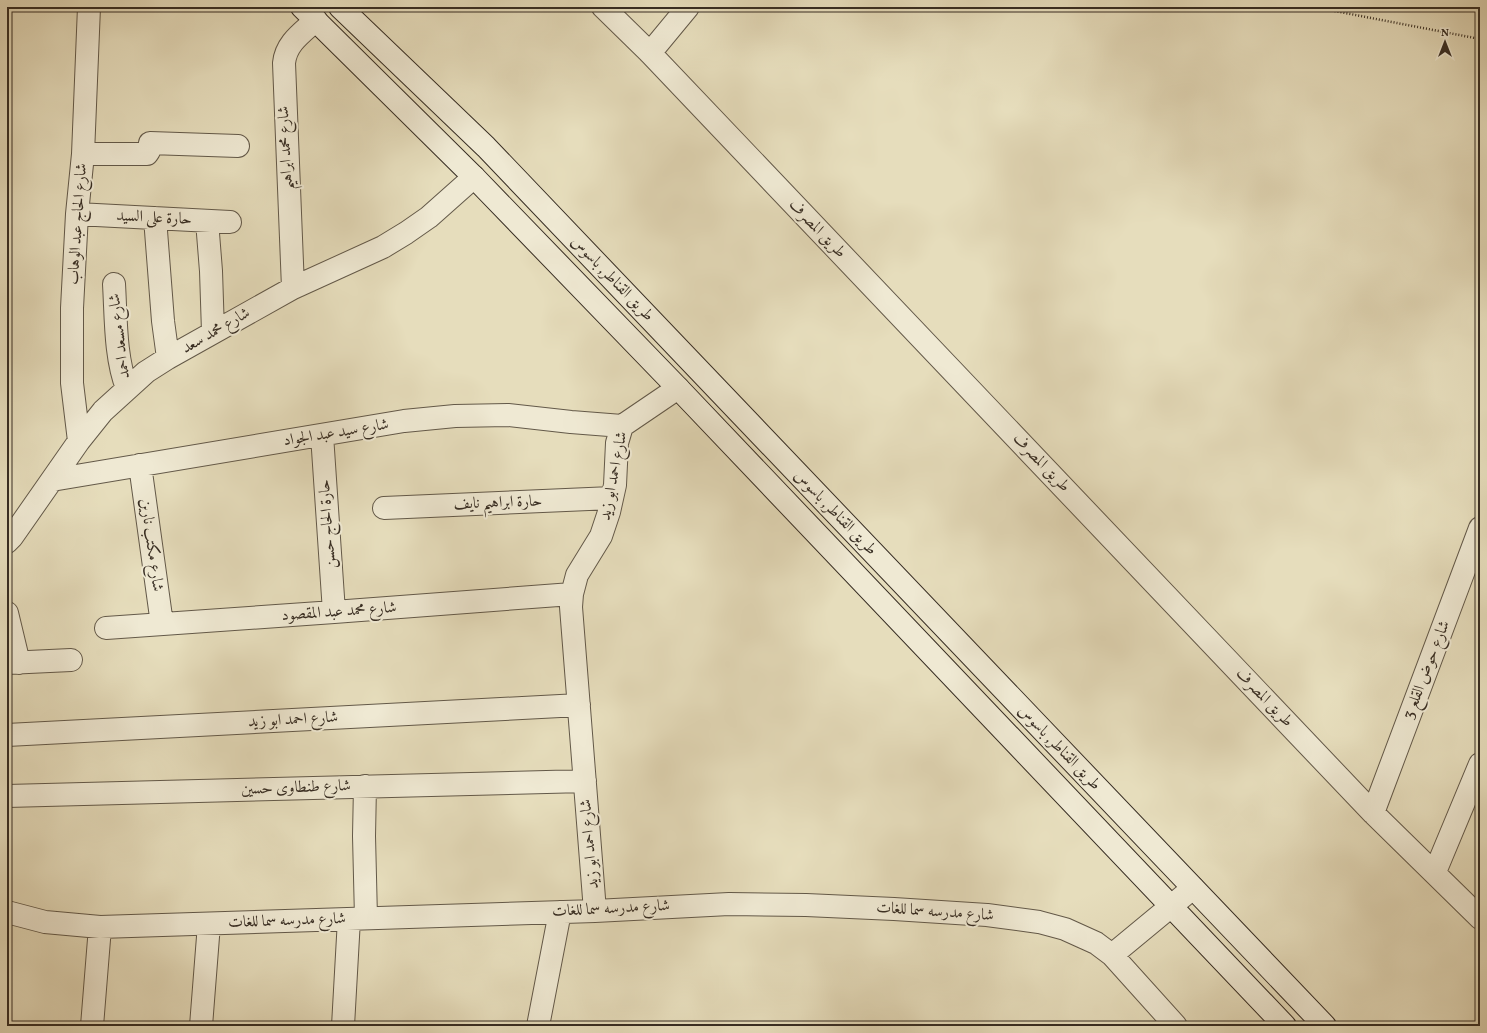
<svg xmlns="http://www.w3.org/2000/svg" width="1487" height="1033" font-family="Vollkorn,Amiri,serif">
	<rect width="100%" height="100%" fill="#e6ddbc"/>
	<filter id="stains"><feTurbulence type="fractalNoise" baseFrequency=".005" numOctaves="4"/><feColorMatrix values="0 0 0 0 .2 0 0 0 0 .09 0 0 0 0 .02 0 0 0 .5 -.17"/></filter>
	<radialGradient id="worn" r=".72"><stop offset=".6" stop-color="#630" stop-opacity="0"/><stop offset="1" stop-color="#630" stop-opacity=".3"/></radialGradient>
	<g fill="none" stroke-linecap="round" stroke-linejoin="round">
		<g stroke="#635949" stroke-width="24">
			<path id="minor" d="M 603,7 L 650,53 L 1373,813 L 1480,918
				M 650,53 L 688,7
				M 83,154 L 147,154 L 149,151 L 150,143 L 238,146
				M 77,214 L 230,222
				M 155,218 L 163,321 L 168,358
				M 207,221 L 211,271 L 213,332
				M 114,284 C 116,317 115,358 127,388
				M 293,288 L 284,63 C 286,43 302,33 316,20
				M 322,435 L 334,612
				M 79,441 L 72,383 L 72,308 L 77,214 L 83,154 L 89,7
				M 140,465 L 162,624
				M 52,480 L 404,421 L 455,416 L 508,415 L 571,422 L 622,426
				M 384,508 L 612,498
				M 7,542 L 12,537 L 79,441 L 103,411 L 146,372 L 168,358 L 293,288 L 383,247 L 406,233 L 429,217 L 474,177
				M 7,613 L 19,663
				M 106,628 L 334,612 L 572,594
				M 7,663 L 71,660
				M 7,735 L 579,705
				M 365,786 L 364,836 L 366,918
				M 7,796 L 585,781
				M 1373,813 L 1480,528
				M 1435,872 L 1480,764
				M 595,911 L 571,607 L 572,594 L 577,575 L 601,536 L 609,512 L 615,485 L 617,443 L 622,426 L 678,388
				M 7,912 L 45,922 L 100,927 L 595,911 L 729,904 L 806,905 L 894,909 L 987,915 L 1039,922 L 1065,929 L 1096,943 L 1112,955 L 1176,1026
				M 1112,955 L 1193,888
				M 92,1026 L 100,927
				M 201,1026 L 209,924
				M 343,1026 L 349,919
				M 538,1026 L 560,912"/>
		</g>
		<g stroke="#372d23" stroke-width="24">
			<path id="secondary" d="M 302,7 L 474,177 L 678,388 L 1285,1026
				M 340,7 L 486,147 L 1325,1026"/>
		</g>
		<path stroke="#372d23" stroke-width="2.5" stroke-dasharray="1 2" stroke-linecap="butt" d="M 1314,7 L 1480,39"/>
		<use href="#minor" stroke="#efe9d3" stroke-width="22"/>
		<use href="#secondary" stroke="#efe9d3" stroke-width="22"/>
	</g>
	<g text-anchor="middle" dominant-baseline="central" stroke-width="4" stroke-linejoin="round" paint-order="stroke">
		<g font-size="16" fill="#372d23" stroke="#efe9d3">
			<text transform="translate(286 148) rotate(-93)">شارع محمد ابراهيم</text>
			<text transform="translate(154 218) rotate(3)">حارة على السيد</text>
			<text transform="translate(78 224) rotate(-86)">شارع الحاج عبد الوهاب</text>
			<text transform="translate(817 229) rotate(46)">طريق المصرف</text>
			<text transform="translate(612 279) rotate(46)">طريق القناطر, باسوس</text>
			<text transform="translate(216 331) rotate(-30)">شارع محمد سعد</text>
			<text transform="translate(120 336) rotate(-97)">شارع مسعد احمد</text>
			<text transform="translate(336 433) rotate(-9)">شارع سيد عبد الجواد</text>
			<text transform="translate(1041 463) rotate(46)">طريق المصرف</text>
			<text transform="translate(614 476) rotate(-79)">شارع احمد ابو زيد</text>
			<text transform="translate(498 503) rotate(-2)">حارة ابراهيم نايف</text>
			<text transform="translate(835 513) rotate(46)">طريق القناطر, باسوس</text>
			<text transform="translate(328 524) rotate(-94)">حارة الحاج حسن</text>
			<text transform="translate(151 545) rotate(82)">شارع مكتب نارين</text>
			<text transform="translate(339 612) rotate(-4)">شارع محمد عبد المقصود</text>
			<text transform="translate(1427 670) rotate(-69)">شارع حوض القلع 3</text>
			<text transform="translate(1264 698) rotate(46)">طريق المصرف</text>
			<text transform="translate(293 720) rotate(-3)">شارع احمد ابو زيد</text>
			<text transform="translate(1059 748) rotate(46)">طريق القناطر, باسوس</text>
			<text transform="translate(296 788) rotate(-2)">شارع طنطاوى حسين</text>
			<text transform="translate(590 844) rotate(-95)">شارع احمد ابو زيد</text>
			<text transform="translate(611 909) rotate(-3)">شارع مدرسه سما للغات</text>
			<text transform="translate(935 912) rotate(4)">شارع مدرسه سما للغات</text>
			<text transform="translate(287 921) rotate(-2)">شارع مدرسه سما للغات</text>
		</g>
	</g>
	<rect width="1487" height="1033" fill="none" stroke="#e6ddbc" stroke-width="24"/>
	<rect x="8" y="8" width="1471" height="1017" fill="none" stroke="#372d23" stroke-width="2"/>
	<rect x="12" y="12" width="1463" height="1009" fill="none" stroke="#372d23"/>
	<g transform="translate(1445 42)" stroke="#efe9d3" stroke-width="3" paint-order="stroke">
	<path d="M0-3L7 15L0 10L-7 15Z" fill="#372d23"/>
	<text y="-6" font-size="11" font-weight="bold" text-anchor="middle" fill="#372d23">N</text>
	</g>
	<rect width="100%" height="100%" filter="url(#stains)"/>
	<rect width="100%" height="100%" fill="url(#worn)"/>
</svg>
